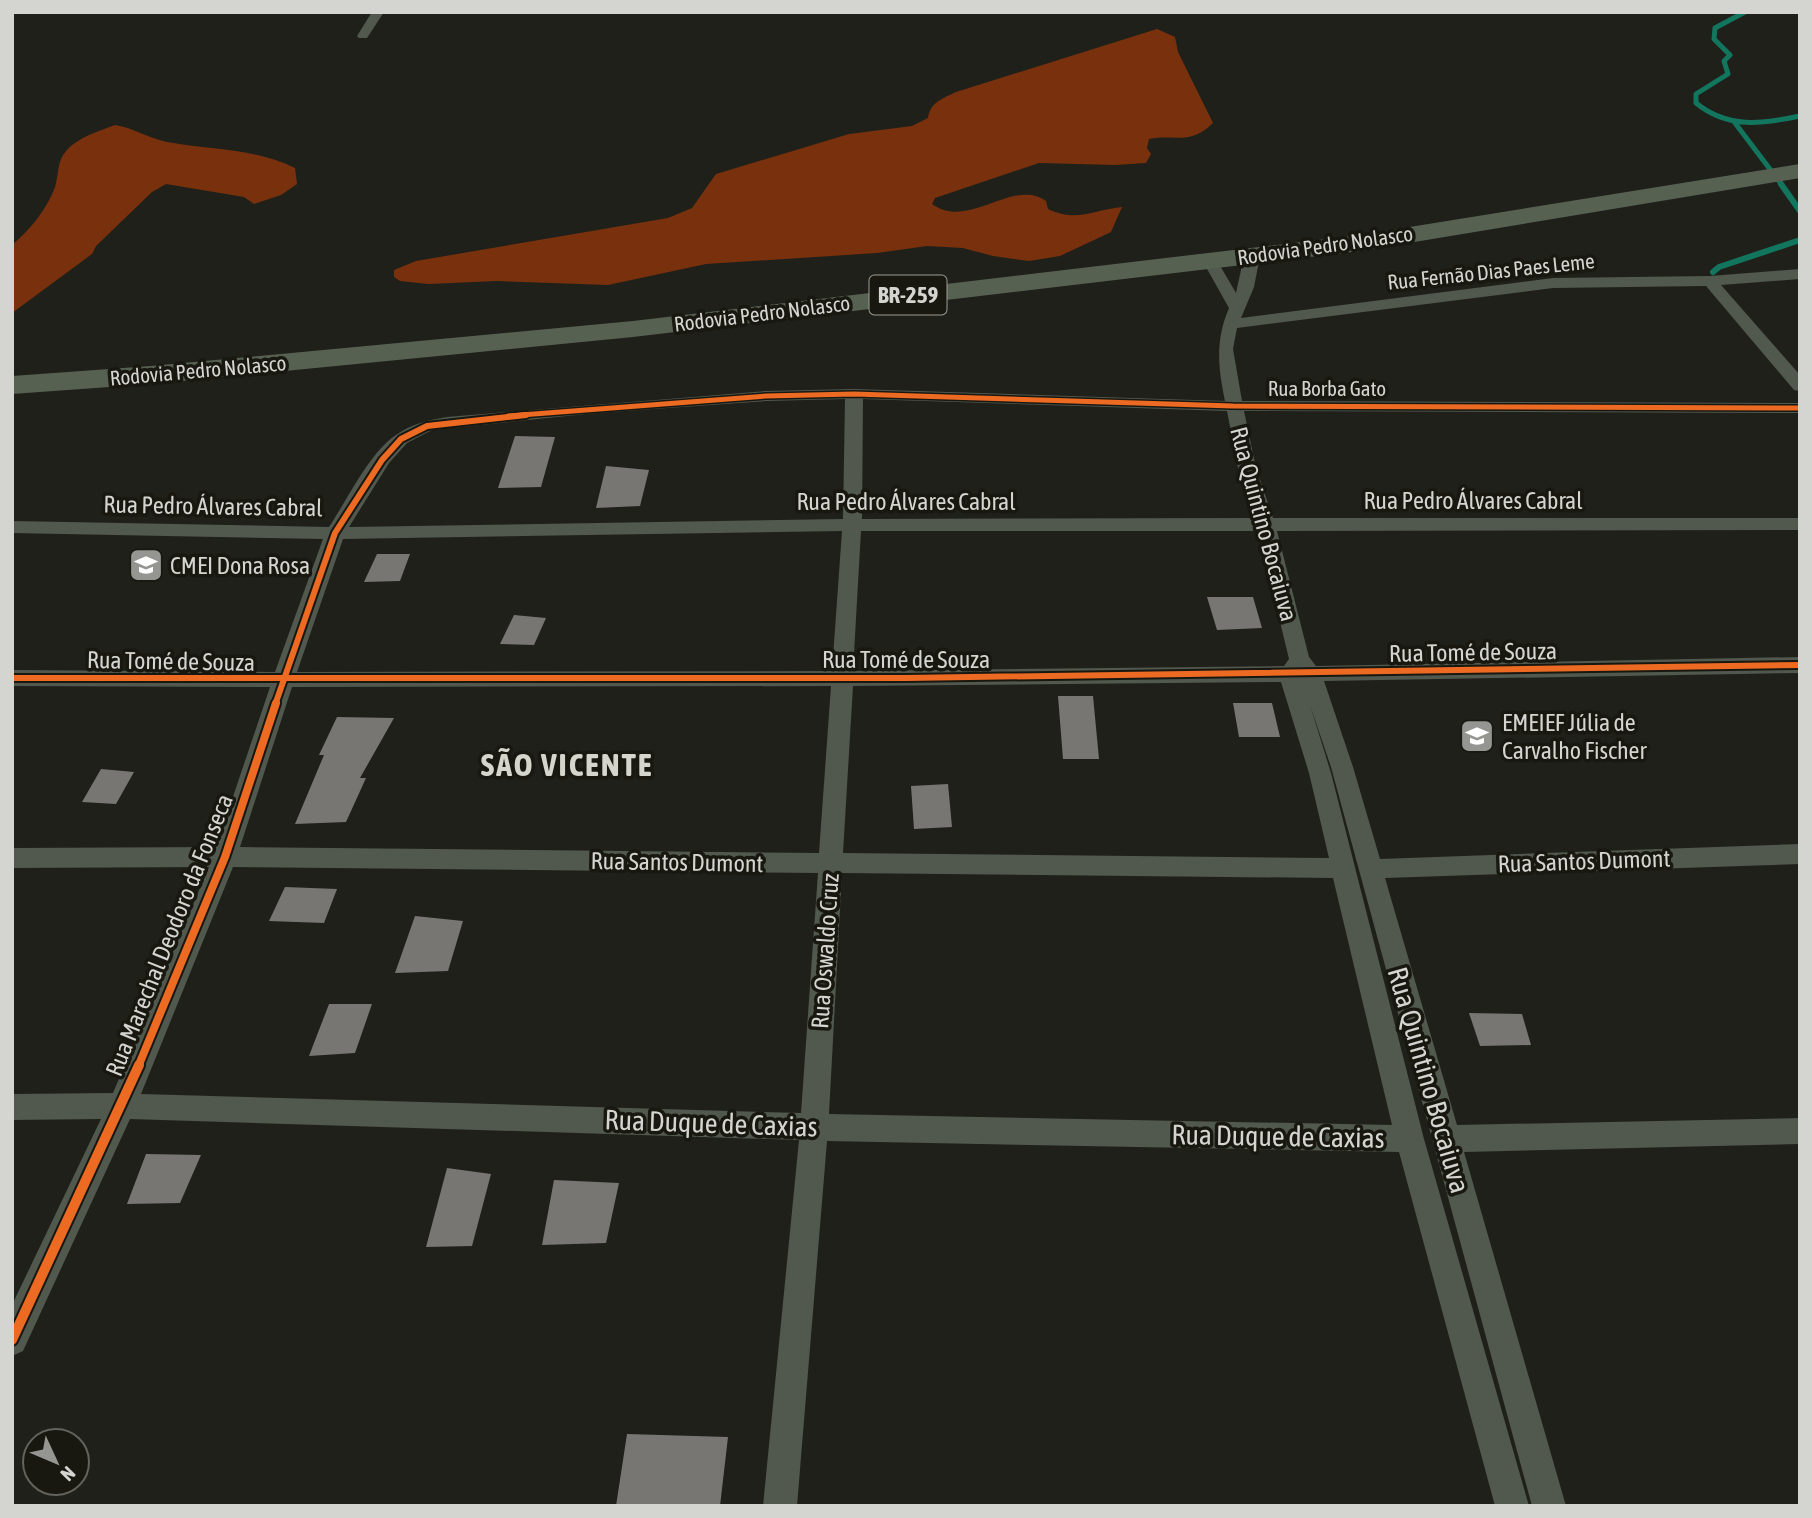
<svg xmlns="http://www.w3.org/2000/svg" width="1812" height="1518" font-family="'Asap Condensed',sans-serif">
	<rect width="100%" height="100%" fill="#20201b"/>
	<path fill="#78310c" d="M 1157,29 L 1175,37 L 1178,52 L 1213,123 C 1189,146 1176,134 1149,139 L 1147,148 L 1151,154 L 1146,163 L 1115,165 L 1039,163 L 935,198 L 932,204 C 969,231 1013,177 1046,201 L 1048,209 C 1078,223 1091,210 1122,207 L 1111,232 L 1060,256 L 1029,261 L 993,256 L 963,248 L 927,246 L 877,253 L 706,264 L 608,285 L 497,281 L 428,284 L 400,281 L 394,277 L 394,270 L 416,261 L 668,218 L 692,208 L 716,174 L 849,134 L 912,126 L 928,118 C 930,102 944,98 956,92 Z
		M 115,125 C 134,128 148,138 167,142 C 210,150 255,148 295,168 L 297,184 L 281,195 L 254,204 L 244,197 L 166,184 L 152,192 L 96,246 L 92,254 L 12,313 L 12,245 C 30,230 47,209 55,187 C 59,174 57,161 66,151 C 78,137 99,131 115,125 Z"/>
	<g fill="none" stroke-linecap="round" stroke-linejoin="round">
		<path stroke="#12755d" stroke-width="5" d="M 1745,12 L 1715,28 L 1714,39 L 1730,55 L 1724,61 L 1728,74 L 1696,94 L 1696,103 C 1728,129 1762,124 1800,116
			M 1735,123 L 1782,185"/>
		<path stroke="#12755d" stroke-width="6" d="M 1781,184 L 1800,211
			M 1713,272 L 1719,267 L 1800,240"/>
	</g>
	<path fill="#777672" d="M 515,436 L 555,437 L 541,487 L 498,488 Z
		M 606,466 L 649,470 L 640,506 L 596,508 Z
		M 377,554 L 410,554 L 400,581 L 364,582 Z
		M 1207,597 L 1253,597 L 1262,628 L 1217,630 Z
		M 514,615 L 546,618 L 534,645 L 500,644 Z
		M 1058,696 L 1093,696 L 1099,759 L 1063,759 Z
		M 1233,703 L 1272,703 L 1280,737 L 1239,737 Z
		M 337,717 L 394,718 L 360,778 L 366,778 L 346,822 L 295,824 L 324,755 L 319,755 Z
		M 101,769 L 134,772 L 116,804 L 82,802 Z
		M 948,784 L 952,827 L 914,829 L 911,786 Z
		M 285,887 L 337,889 L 324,923 L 269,921 Z
		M 415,916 L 463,921 L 448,971 L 395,973 Z
		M 329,1004 L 372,1004 L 355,1053 L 309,1056 Z
		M 1469,1013 L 1522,1014 L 1531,1045 L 1480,1046 Z
		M 146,1154 L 201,1155 L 180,1203 L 127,1204 Z
		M 447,1168 L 491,1174 L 472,1246 L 426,1247 Z
		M 554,1180 L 619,1183 L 606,1243 L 542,1245 Z
		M 627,1434 L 728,1437 L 720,1506 L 616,1506 Z"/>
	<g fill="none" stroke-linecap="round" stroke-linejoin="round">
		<path fill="#51584e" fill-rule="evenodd" d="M 372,12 L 384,12 L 367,38 L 359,38 L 357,36 Z
			M 1252,251 L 1260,256 L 1254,287 L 1241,318 L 1553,278 L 1710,276 L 1800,269 L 1800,279 L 1721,285 L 1800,375 L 1800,391 L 1794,390 L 1706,286 L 1553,288 L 1237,328 L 1233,349 L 1242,401 L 1800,403 L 1800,413 L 1244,411 L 1256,468 L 1273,518 L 1800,518 L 1800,530 L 1277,531 L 1309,657 L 1316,666 L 1800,657 L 1800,673 L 1324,681 L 1353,767 L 1380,859 L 1800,844 L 1800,864 L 1385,878 L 1457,1125 L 1800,1118 L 1800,1144 L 1464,1152 L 1566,1506 L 1532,1506 L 1331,767 L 1310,705 L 1331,773 L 1424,1139 L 1529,1506 L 1495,1506 L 1399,1152 L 827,1141 L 797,1506 L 763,1506 L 799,1140 L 130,1119 L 23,1351 L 12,1356 L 12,1305 L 101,1119 L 12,1120 L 12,1094 L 113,1093 L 209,867 L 12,868 L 12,848 L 216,847 L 270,687 L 12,686 L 12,670 L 275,672 L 323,539 L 12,533 L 12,521 L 329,527 C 347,500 370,452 396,435 C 411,424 429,420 447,417 L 766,391 L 854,389 L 1225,401 C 1218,367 1215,341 1229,308 L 1202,260 L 1210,255 L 1215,257 L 1236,293 L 1244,256 ZM 845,399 L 843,519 L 349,527 L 389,463 L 407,443 L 432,430 L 596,413 L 766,401 ZM 863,399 L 1227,411 L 1238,468 L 1254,518 L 862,519 ZM 842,531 L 832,671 L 297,672 L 343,539 ZM 861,531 L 1258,531 L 1289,659 L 1284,666 L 853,671 ZM 1281,682 L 1309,773 L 1329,858 L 843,853 L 853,686 ZM 831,686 L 819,853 L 240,847 L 292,687 ZM 233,867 L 818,873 L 801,1113 L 141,1094 ZM 842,873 L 1333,878 L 1392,1125 L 829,1114 Z"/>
		<path fill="#576152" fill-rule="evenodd" d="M 1800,164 L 1800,178 L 1360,251 L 633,337 L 151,384 L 12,394 L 12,376 L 151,366 L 633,321 L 1360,235 Z"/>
		<g stroke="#181811" stroke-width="8">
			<path id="cycleway-far3" d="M 508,416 L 766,396 L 854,394 L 1233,406 L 1800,408"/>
		</g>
		<g stroke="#181811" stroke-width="10">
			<path id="cycleway-far2" d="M 12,678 L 906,678 L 1800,665
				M 275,705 L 335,533 L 382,460 L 401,439 L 427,426 L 526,415"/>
		</g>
		<g stroke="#181811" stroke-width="12">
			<path id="cycleway-far1" d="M 138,1067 L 225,857 L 276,703"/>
		</g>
		<g stroke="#181811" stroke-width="14">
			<path id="cycleway" d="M 12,1340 L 139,1065"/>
		</g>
		<use href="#cycleway-far3" stroke="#ed6a23" stroke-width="5"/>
		<use href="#cycleway-far2" stroke="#ed6a23" stroke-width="6"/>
		<use href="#cycleway-far1" stroke="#ed6a23" stroke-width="8"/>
		<use href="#cycleway" stroke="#ed6a23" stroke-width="10"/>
	</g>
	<defs>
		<g id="school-square" transform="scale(1.75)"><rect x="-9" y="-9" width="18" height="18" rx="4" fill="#959591" stroke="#181811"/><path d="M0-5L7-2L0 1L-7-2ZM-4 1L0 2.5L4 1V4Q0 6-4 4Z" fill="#fff"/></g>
	</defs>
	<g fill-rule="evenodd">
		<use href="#school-square" x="146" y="565"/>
		<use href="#school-square" x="1477" y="736"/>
	</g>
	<g text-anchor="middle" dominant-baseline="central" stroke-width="7" stroke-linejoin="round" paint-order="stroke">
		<g font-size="21" fill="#d4d4d0" stroke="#181811">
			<text transform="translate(1325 245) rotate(-8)">Rodovia Pedro Nolasco</text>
			<text transform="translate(1491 271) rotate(-6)">Rua Fernão Dias Paes Leme</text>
			<text transform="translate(762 313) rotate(-7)">Rodovia Pedro Nolasco</text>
			<text transform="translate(198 370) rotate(-5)">Rodovia Pedro Nolasco</text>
			<text x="1327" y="388">Rua Borba Gato</text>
		</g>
		<rect fill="#181811" stroke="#9c9c97" stroke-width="2" x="869.5" y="275.5" width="77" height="39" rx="5"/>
		<g font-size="23" font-weight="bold" fill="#d4d4d0">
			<text x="908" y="295">BR-259</text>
		</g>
		<g font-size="24" fill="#d4d4d0" stroke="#181811">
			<text x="1473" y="500">Rua Pedro Álvares Cabral</text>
			<text x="906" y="501">Rua Pedro Álvares Cabral</text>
			<text transform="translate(213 506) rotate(1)">Rua Pedro Álvares Cabral</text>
			<text transform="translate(1264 524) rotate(75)">Rua Quintino Bocaiuva</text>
			<text transform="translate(1473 652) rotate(-1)">Rua Tomé de Souza</text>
			<text x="906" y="659">Rua Tomé de Souza</text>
			<text transform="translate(171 661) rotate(1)">Rua Tomé de Souza</text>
			<text transform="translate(1584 861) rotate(-2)">Rua Santos Dumont</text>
			<text transform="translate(677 862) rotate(1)">Rua Santos Dumont</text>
			<text transform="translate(169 935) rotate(-68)">Rua Marechal Deodoro da Fonseca</text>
			<text transform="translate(825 951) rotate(-86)">Rua Oswaldo Cruz</text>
		</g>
		<g font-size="24" fill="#d4d4d0" stroke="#181811" text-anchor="start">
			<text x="170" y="565">CMEI Dona Rosa</text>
			<text x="1502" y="722">EMEIEF Júlia de<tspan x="1502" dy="28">Carvalho Fischer</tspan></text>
		</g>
		<g font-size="28" fill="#d4d4d0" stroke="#181811">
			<text transform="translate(1429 1080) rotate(74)">Rua Quintino Bocaiuva</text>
			<text transform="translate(711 1123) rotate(2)">Rua Duque de Caxias</text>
			<text transform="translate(1278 1136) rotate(1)">Rua Duque de Caxias</text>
		</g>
		<g font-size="32" font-weight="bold" letter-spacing="2" fill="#d5d5cb" stroke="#181811">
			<text x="567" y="764">SÃO VICENTE</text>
		</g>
	</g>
	<rect width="1812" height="1518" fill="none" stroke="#d4d4d0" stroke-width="28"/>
	<g transform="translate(56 1462) rotate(134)"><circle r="33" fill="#181811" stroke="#63635d" stroke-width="2"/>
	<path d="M0-5L12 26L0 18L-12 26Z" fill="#959591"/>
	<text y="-10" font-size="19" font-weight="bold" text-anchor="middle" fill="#d4d4d0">N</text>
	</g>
</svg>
